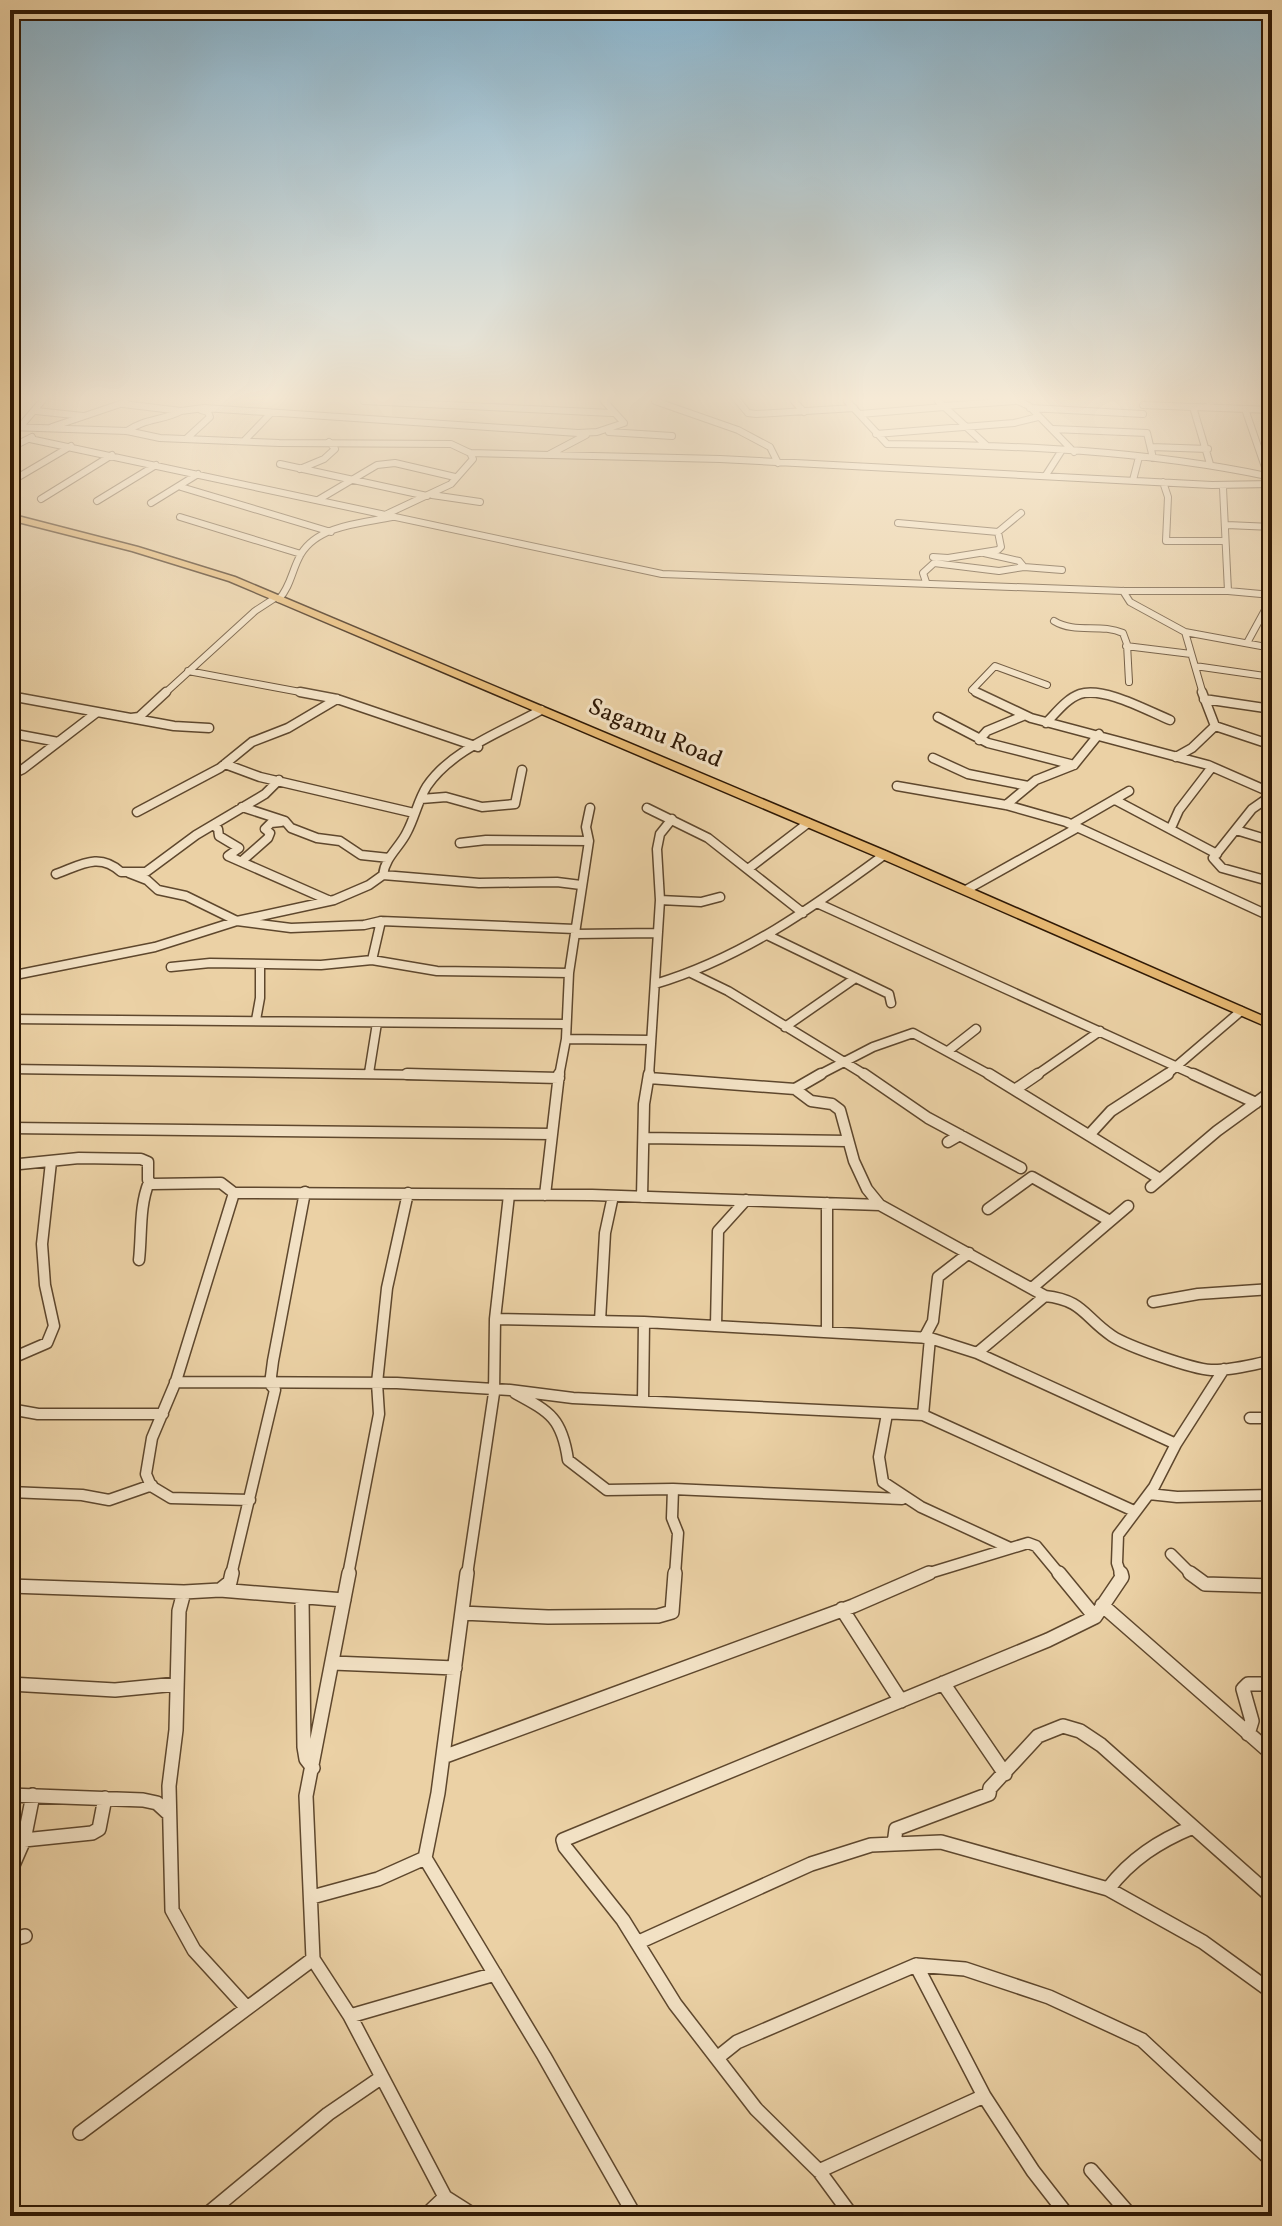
<svg xmlns="http://www.w3.org/2000/svg" width="1282" height="2226" font-family="Vollkorn,serif">
	<rect width="100%" height="100%" fill="#ebd1a5"/>
	<filter id="stains"><feTurbulence type="fractalNoise" baseFrequency=".0025" numOctaves="4"/><feColorMatrix values="0 0 0 0 .2 0 0 0 0 .09 0 0 0 0 .02 0 0 0 .5 -.17"/></filter>
	<radialGradient id="worn" r=".72"><stop offset=".6" stop-color="#630" stop-opacity="0"/><stop offset="1" stop-color="#630" stop-opacity=".3"/></radialGradient>
	<g fill="none" stroke-linecap="round" stroke-linejoin="round">
		<g stroke="#5e472d" stroke-width="8">
			<path id="minor-far3" d="M 364,401 L 612,413
				M 655,401 L 738,430 L 770,447 L 778,463
				M 738,401 L 748,413 L 756,414 L 854,408
				M 794,401 L 804,412
				M 847,401 L 887,444 C 1016,445 1145,450 1272,477
				M 938,401 L 986,445
				M 1018,401 L 1029,406 L 1074,452
				M 123,404 L 181,411 L 204,408 L 578,433 L 597,432 L 624,423 L 604,401
				M 1143,405 L 1272,410
				M 944,406 L 1015,401
				M 1193,407 L 1210,464
				M 1030,408 L 1143,414
				M 1245,409 L 1265,467 L 1272,477
				M 36,411 L 83,416
				M 860,414 L 944,407
				M 10,427 L 127,431 L 160,438 L 279,443 L 451,444 L 470,453 L 720,459 L 1212,485 L 1272,484
				M 20,427 L 42,401
				M 52,427 L 126,402
				M 1053,429 L 1147,433 L 1153,458
				M 127,431 C 146,418 162,421 181,411
				M 609,432 L 672,436
				M 876,434 L 1014,423 L 1038,417
				M 30,439 L 662,574 L 1123,591 L 1228,591 L 1272,595
				M 186,439 L 210,417 L 208,412 L 201,410
				M 244,441 L 270,414
				M 1152,447 L 1208,449
				M 10,448 L 32,437
				M 550,454 L 586,435
				M 280,464 L 427,496
				M 300,469 L 324,459 L 335,449 L 329,442
				M 1046,475 L 1062,450
				M 1133,480 L 1139,457
				M 10,482 L 71,446
				M 1163,482 L 1168,497 L 1166,541 L 1224,541
				M 181,487 L 331,532
				M 1223,488 L 1228,591
				M 432,495 L 480,502
				M 41,499 L 112,455
				M 318,500 L 377,465 L 395,463 L 455,477
				M 97,501 L 156,465
				M 151,503 L 198,474
				M 387,514 L 451,484 L 473,459 L 470,453
				M 180,517 L 301,554
				M 898,523 L 998,532 L 1021,513
				M 1227,525 L 1272,527
				M 933,557 L 948,558 L 998,550 L 1001,547 L 998,532
				M 1024,567 L 1062,570
				M 926,582 L 923,573 L 934,563 L 999,571 L 1024,567 L 1019,561 L 984,553
				M 1123,591 L 1130,602 L 1185,632 L 1203,694
				M 279,599 C 291,586 292,569 301,554 C 318,525 363,523 392,517
				M 1054,621 C 1075,634 1101,623 1123,633 L 1127,644 L 1129,682
				M 1185,632 L 1272,648
				M 1247,643 L 1265,610
				M 1126,646 L 1191,654
				M 1195,666 L 1272,677
				M 188,671 L 311,694
				M 164,694 L 255,611 L 275,598
				M 981,694 L 972,690 L 995,666 L 1047,685
				M 1080,694 L 1101,694"/>
		</g>
		<g stroke="#5e472d" stroke-width="11">
			<path id="minor-far2" d="M 300,692 L 337,699 L 478,747
				M 976,692 L 1031,718 L 1208,765 L 1272,793
				M 1202,692 L 1215,726 L 1272,745
				M 10,696 L 174,726 L 209,728
				M 1204,699 L 1272,709
				M 938,717 L 988,743 L 1074,765
				M 131,718 L 139,717 L 166,692
				M 1046,723 C 1056,713 1066,699 1080,694 C 1103,686 1148,711 1170,720
				M 10,733 L 58,742
				M 979,740 L 987,731 L 1023,716
				M 1176,757 L 1192,748 L 1215,726
				M 933,758 L 968,774 L 1028,786
				M 225,764 L 260,777 L 414,813
				M 10,775 L 23,769 L 96,713
				M 897,786 L 1006,805 L 1066,822 L 1272,917
				M 1272,795 L 1252,809 L 1213,858 L 1222,868 L 1272,882
				M 421,799 L 446,797 L 482,807 L 515,804 L 522,770
				M 1117,801 L 1217,854
				M 1006,805 L 1036,780 L 1074,765 L 1099,734
				M 242,807 L 285,821 L 291,828 L 317,838 L 340,841 L 361,855 L 389,858
				M 647,808 L 708,838 L 803,913
				M 137,812 L 220,768 L 252,742 L 288,728 L 337,699
				M 213,825 L 218,829 L 219,836 L 239,848 L 228,856 L 328,900
				M 1171,828 L 1179,810 L 1212,767
				M 1236,830 L 1272,841
				M 460,843 L 486,840 L 589,841
				M 243,860 L 268,838 L 270,833 L 265,829 L 271,823 L 281,822
				M 748,869 L 808,823
				M 129,873 L 147,880 L 158,890 L 186,896 L 237,921 L 291,928 L 364,925 L 381,921
				M 56,874 C 81,865 99,852 121,872 L 146,872 L 196,835 L 265,794 L 279,780
				M 383,875 L 479,883 L 557,882 L 581,885
				M 966,890 L 1075,829 L 1072,824 L 1129,791
				M 660,900 L 701,902 L 720,897
				M 817,903 L 1197,1076
				M 575,934 L 657,933
				M 769,936 L 889,994 L 891,1003
				M 372,960 L 381,921 L 575,929
				M 171,967 L 210,963 L 321,965 L 372,960 L 437,971 L 569,973
				M 691,973 L 728,991 L 867,1076
				M 10,976 L 155,947 L 237,921 L 334,900 L 369,885 L 383,875 C 385,857 400,847 407,832 C 415,817 418,800 427,786 C 452,749 504,731 541,710
				M 655,984 C 742,958 812,908 884,855
				M 10,1019 L 565,1024
				M 256,1020 L 260,998 L 260,964
				M 785,1027 L 854,979
				M 566,1039 L 651,1040
				M 948,1051 L 976,1029
				M 10,1069 L 486,1076
				M 369,1073 L 377,1023
				M 559,1076 L 566,1039 L 569,973 L 589,841 L 586,827 L 590,808
				M 649,1076 L 660,900 L 657,849 L 660,834 L 672,819
				M 817,1076 L 873,1047 L 913,1033 L 992,1076
				M 1035,1076 L 1100,1031
				M 1165,1076 L 1241,1011"/>
		</g>
		<g stroke="#5e472d" stroke-width="13">
			<path id="minor-far1" d="M 407,1074 L 559,1078
				M 864,1074 L 928,1118 L 1021,1168
				M 989,1074 L 1160,1179
				M 1193,1074 L 1256,1103
				M 649,1078 L 795,1089 L 811,1101 L 832,1104 L 840,1110 L 854,1161 L 867,1189 L 880,1205 L 1045,1296 C 1083,1300 1084,1317 1112,1336 C 1127,1346 1192,1369 1211,1370 C 1230,1371 1253,1364 1272,1361
				M 795,1089 L 821,1074
				M 1016,1089 L 1038,1074
				M 10,1128 L 552,1134
				M 1090,1134 L 1111,1111 L 1168,1074
				M 645,1138 L 847,1141
				M 948,1142 L 960,1135
				M 10,1165 L 79,1158 L 141,1159 L 148,1162 L 148,1180 L 152,1184 L 221,1183 L 234,1193 L 592,1195 L 880,1205
				M 1151,1187 L 1217,1131 L 1272,1091
				M 234,1193 L 176,1381 L 152,1438 L 146,1474 L 151,1486 L 171,1498 L 250,1500
				M 545,1195 L 559,1074
				M 642,1197 L 644,1104 L 649,1074
				M 827,1203 L 827,1332
				M 988,1209 L 1032,1177 L 1110,1221
				M 139,1260 C 142,1233 139,1207 149,1182
				M 1032,1288 L 1128,1206
				M 1153,1302 L 1198,1294 L 1272,1289
				M 495,1319 L 644,1322 L 930,1338
				M 600,1321 L 605,1233 L 613,1196
				M 716,1326 L 718,1231 L 746,1200
				M 924,1338 L 933,1321 L 938,1277 L 969,1253
				M 977,1353 L 1045,1296
				M 10,1359 L 47,1343 L 54,1326 L 45,1285 L 42,1244 L 51,1162
				M 175,1382 L 397,1383 L 510,1390 L 573,1398 L 923,1415 L 1134,1511
				M 515,1393 C 550,1412 562,1418 568,1460 L 607,1490 L 673,1489 L 902,1499
				M 643,1401 L 644,1322
				M 10,1409 L 38,1414 L 163,1414
				M 887,1414 L 879,1457 L 883,1482 L 921,1507 L 1010,1548
				M 923,1415 L 930,1338 L 977,1353 L 1176,1444
				M 1250,1418 L 1272,1418
				M 673,1489 L 672,1518 L 678,1533 L 675,1575
				M 10,1492 L 82,1495 L 109,1500 L 152,1485
				M 1149,1494 L 1177,1497 L 1272,1495
				M 1171,1554 L 1192,1575
				M 231,1575 L 275,1390 L 270,1384 L 273,1361 L 305,1192
				M 348,1575 L 379,1414 L 377,1383 L 387,1288 L 408,1193
				M 467,1575 L 494,1393 L 495,1319 L 509,1195
				M 923,1575 L 1028,1543 L 1036,1546 L 1060,1575
				M 1121,1575 L 1117,1563 L 1118,1535 L 1154,1487 L 1176,1444 L 1224,1369"/>
		</g>
		<g stroke="#5e472d" stroke-width="16">
			<path id="minor" d="M 349,1573 L 306,1796 L 313,1959 L 350,2016 L 445,2197 L 475,2216
				M 467,1573 L 438,1793 L 425,1858 L 544,2056 L 635,2216
				M 1059,1573 L 1095,1617
				M 1190,1573 L 1205,1584 L 1272,1586
				M 10,1586 L 184,1592 L 220,1590 L 230,1582 L 232,1573
				M 220,1590 L 344,1600
				M 184,1592 L 179,1611 L 176,1730 L 169,1786 L 172,1910 L 194,1950 L 247,2008
				M 302,1599 L 304,1747 L 306,1759 L 313,1768
				M 1102,1605 L 1272,1754
				M 842,1609 L 901,1701
				M 462,1613 L 548,1617 L 658,1616 L 672,1612 L 675,1573
				M 333,1663 L 455,1668
				M 943,1683 L 1005,1774
				M 10,1684 L 115,1690 L 177,1684
				M 1248,1734 L 1252,1721 L 1243,1689 L 1248,1684 L 1272,1684
				M 443,1757 L 853,1606 L 929,1573
				M 10,1795 L 143,1800 L 157,1803 L 169,1814
				M 24,1840 L 92,1833 L 99,1829 L 105,1798
				M 894,1844 L 896,1829 L 989,1794 L 990,1788 L 1038,1736 L 1063,1726 L 1080,1731 L 1101,1745 L 1272,1897
				M 10,1872 L 24,1840 L 33,1795
				M 1108,1889 C 1131,1859 1159,1841 1193,1827
				M 312,1897 L 378,1879 L 425,1858
				M 10,1940 L 25,1936
				M 639,1942 L 811,1864 L 871,1845 L 941,1842 L 1108,1889 L 1203,1942 L 1272,1992
				M 916,1965 L 984,2096
				M 350,2016 L 495,1974
				M 717,2058 L 737,2042 L 916,1965 L 965,1969 L 1049,1997 L 1142,2040 L 1272,2161
				M 80,2133 L 313,1959
				M 1091,2170 L 1131,2216
				M 819,2171 L 984,2096 L 1033,2171 L 1068,2216
				M 205,2216 L 328,2114 L 382,2077
				M 425,2216 L 445,2197
				M 852,2216 L 819,2171 L 756,2109 L 675,2004 L 623,1920 L 565,1847 L 563,1840 L 1048,1640 L 1095,1617 L 1122,1577 L 1121,1573"/>
		</g>
		<g stroke="#2f1905" stroke-width="3">
			<path id="highway" d="M 10,514 L 138,547 L 235,577 L 888,852 L 1272,1020 L 1272,1029 L 880,858 L 229,581 L 132,551 L 10,520 Z"/>
		</g>
		<use href="#minor-far3" stroke="#f2e1c4" stroke-width="6"/>
		<use href="#minor-far2" stroke="#f2e1c4" stroke-width="8"/>
		<use href="#minor-far1" stroke="#f2e1c4" stroke-width="10"/>
		<use href="#minor" stroke="#f2e1c4" stroke-width="13"/>
		<use href="#highway" fill="#e6b872" fill-rule="evenodd"/>
	</g>
	<linearGradient id="sky" x2="0" y2="1"><stop stop-color="#88b5d0"/><stop offset="0.56" stop-color="#f6ead6"/><stop offset="1" stop-color="#f6ead6" stop-opacity="0"/></linearGradient>
	<rect width="1282" height="712" fill="url(#sky)"/>
	<g text-anchor="middle" dominant-baseline="central" stroke-width="6" stroke-linejoin="round" paint-order="stroke">
		<g font-size="24" fill="#2f1905" stroke="#f2e1c4">
			<text transform="translate(655 734) rotate(23)">Sagamu Road</text>
		</g>
	</g>
	<rect width="1282" height="2226" fill="none" stroke="#ebd1a5" stroke-width="40"/>
	<rect x="12" y="12" width="1258" height="2202" fill="none" stroke="#2f1905" stroke-width="4"/>
	<rect x="20" y="20" width="1242" height="2186" fill="none" stroke="#2f1905" stroke-width="2"/>
	<rect width="100%" height="100%" filter="url(#stains)"/>
	<rect width="100%" height="100%" fill="url(#worn)"/>
</svg>
